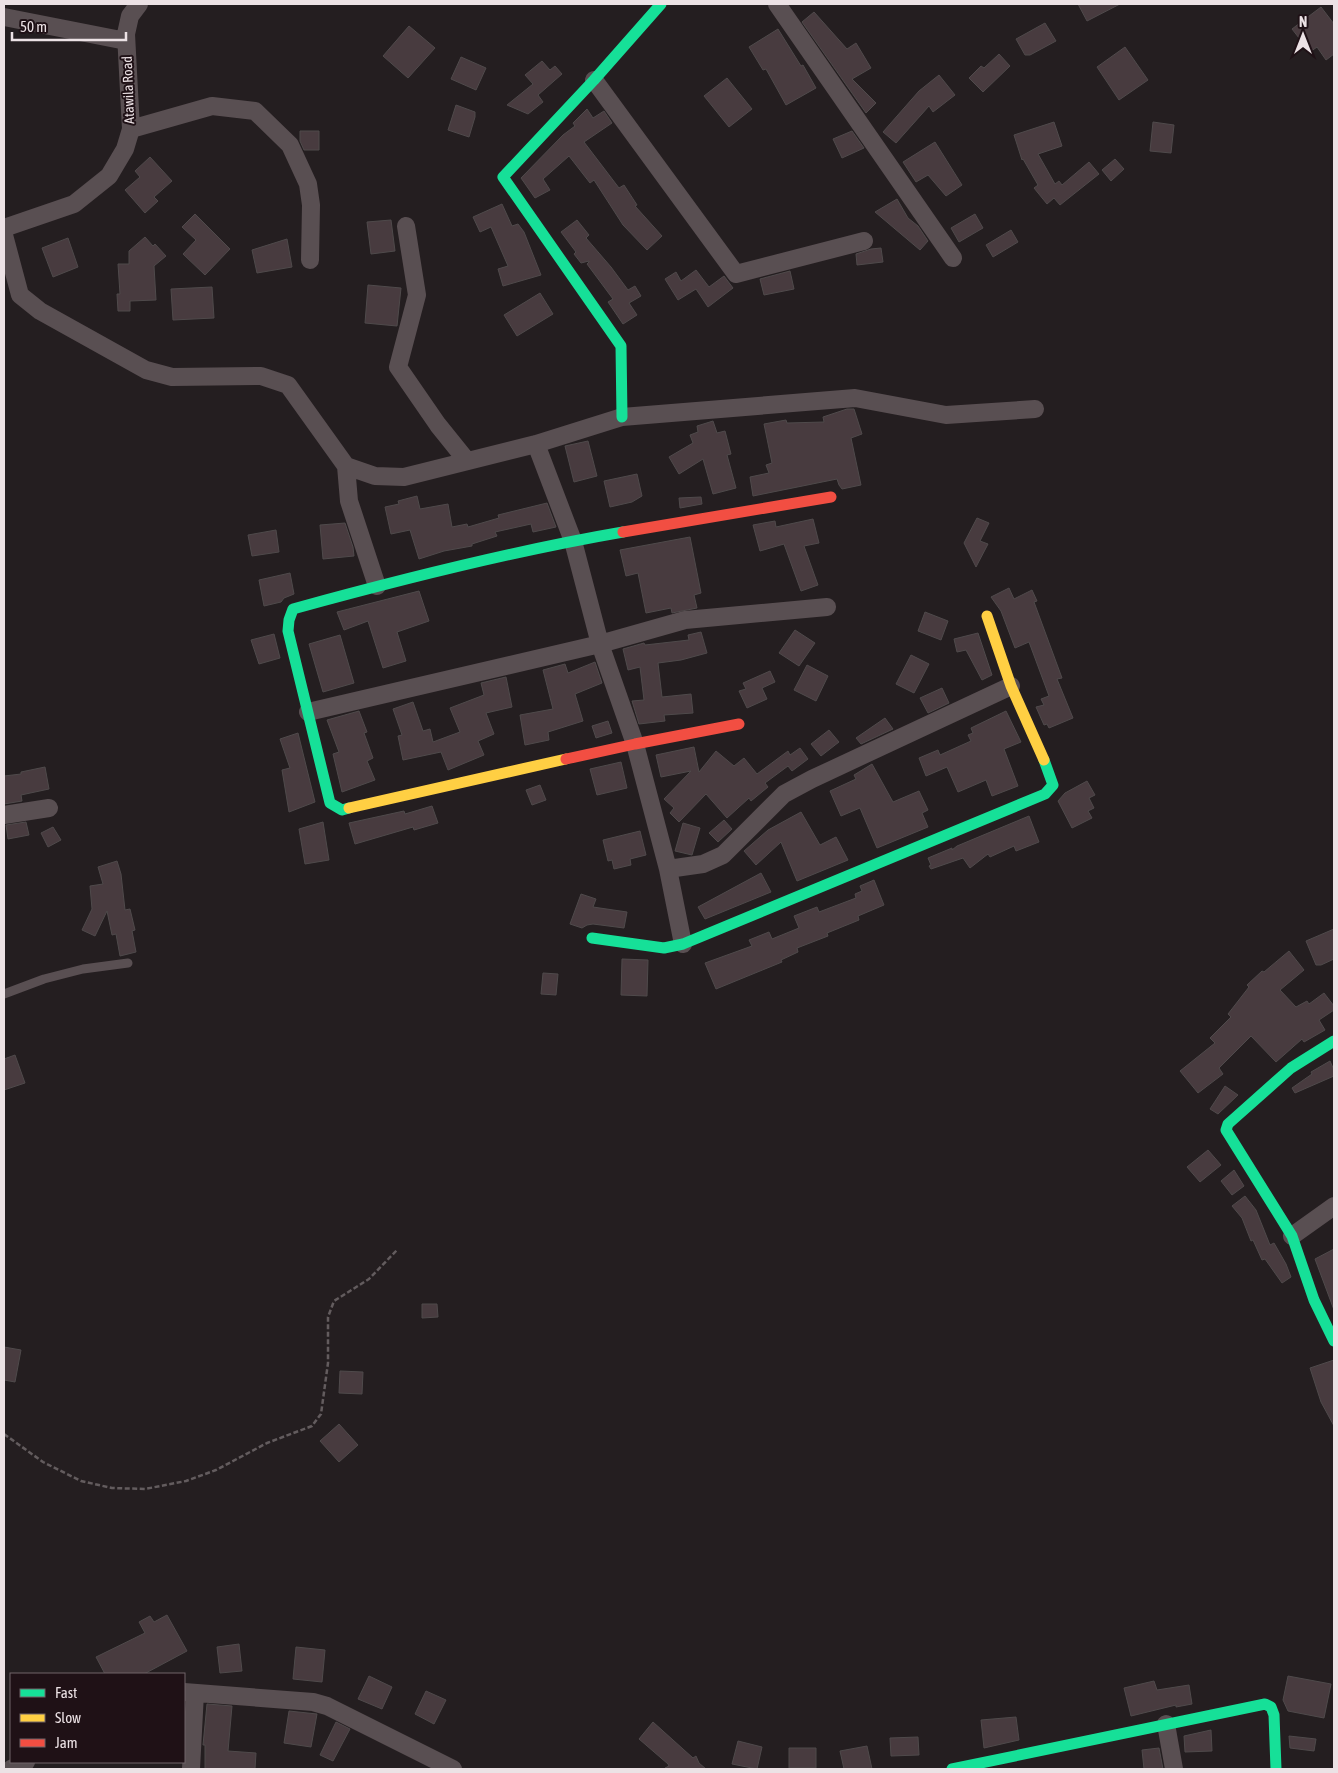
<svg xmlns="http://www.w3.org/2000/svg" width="1338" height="1773" font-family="'Asap Condensed',sans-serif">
	<rect width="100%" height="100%" fill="#241e20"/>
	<path fill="#483b3f" stroke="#4f4a4b" d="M 1078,4 L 1120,4 L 1087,21 Z
		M 1321,7 L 1334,24 L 1334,54 L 1326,60 L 1317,47 L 1310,52 L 1292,29 Z
		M 814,12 L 847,49 L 856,43 L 871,68 L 852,79 L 876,103 L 866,113 L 802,22 Z
		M 1045,23 L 1056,41 L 1030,55 L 1025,55 L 1016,39 Z
		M 409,26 L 435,48 L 408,78 L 383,56 Z
		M 778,29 L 801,66 L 803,65 L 816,88 L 786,105 L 766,69 L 763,70 L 749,47 Z
		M 1125,47 L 1148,80 L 1119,100 L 1097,67 Z
		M 999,54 L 1010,66 L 983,92 L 969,78 L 981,66 L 984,68 Z
		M 461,57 L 486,68 L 476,90 L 451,79 Z
		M 542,61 L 550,70 L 555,66 L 562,74 L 538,95 L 543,102 L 528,114 L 507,105 L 533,84 L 525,75 Z
		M 939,75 L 955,95 L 933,112 L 929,106 L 896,143 L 883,132 L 919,91 Z
		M 727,78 L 752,109 L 729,127 L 704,96 Z
		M 456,105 L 475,112 L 475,117 L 469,137 L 448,130 Z
		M 587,109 L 593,118 L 604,111 L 612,123 L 584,142 L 619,188 L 624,185 L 637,205 L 635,206 L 662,236 L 647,250 L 623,225 L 594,180 L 590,183 L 569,156 L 543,179 L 550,190 L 535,198 L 521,178 L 563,135 L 575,126 L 573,123 Z
		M 1054,122 L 1062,146 L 1038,154 L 1055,184 L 1059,181 L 1062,185 L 1089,162 L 1099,174 L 1060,205 L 1054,198 L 1047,204 L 1034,188 L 1038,185 L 1023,159 L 1022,160 L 1014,135 Z
		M 1153,122 L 1174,125 L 1171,153 L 1150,151 Z
		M 300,131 L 319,131 L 319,150 L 304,150 L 300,141 Z
		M 852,131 L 864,148 L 842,158 L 833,139 Z
		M 935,142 L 962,185 L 946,196 L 928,175 L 916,182 L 903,162 Z
		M 150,157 L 172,181 L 154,197 L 158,201 L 145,213 L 125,190 L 140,177 L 135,171 Z
		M 1115,159 L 1124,169 L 1111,181 L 1102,170 Z
		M 897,199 L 908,218 L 918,226 L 928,241 L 920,250 L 875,212 Z
		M 502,204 L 512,226 L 518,224 L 524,232 L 541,275 L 503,286 L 498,269 L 508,266 L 491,227 L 480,232 L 473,217 Z
		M 195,214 L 230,249 L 205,275 L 183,254 L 196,240 L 182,227 Z
		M 975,214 L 983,228 L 959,242 L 951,228 Z
		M 391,220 L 395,251 L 371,254 L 367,222 Z
		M 577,220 L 589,235 L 586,238 L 611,267 L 628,290 L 635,286 L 641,296 L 629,303 L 637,315 L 623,324 L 608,302 L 613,299 L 587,264 L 589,262 L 589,261 L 581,263 L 574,254 L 576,252 L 561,232 Z
		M 1011,230 L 1018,242 L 993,257 L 986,245 Z
		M 145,237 L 153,246 L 155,244 L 166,256 L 154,266 L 156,300 L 130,301 L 130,311 L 118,311 L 117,294 L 120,294 L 118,264 L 129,264 L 129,251 Z
		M 68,238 L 78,267 L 53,277 L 42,248 Z
		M 287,239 L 292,267 L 257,273 L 252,250 Z
		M 881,248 L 883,262 L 857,265 L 856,254 L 871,249 Z
		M 696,270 L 709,287 L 724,276 L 733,288 L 708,307 L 696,289 L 678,300 L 665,279 L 676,272 L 681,281 Z
		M 790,271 L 794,289 L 764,295 L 760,279 Z
		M 368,285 L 401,288 L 397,326 L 365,323 Z
		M 212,287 L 214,318 L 173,320 L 171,289 Z
		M 540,293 L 553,314 L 517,336 L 504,315 Z
		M 847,409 L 854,409 L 862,434 L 851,438 L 861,485 L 842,489 L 839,485 L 837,479 L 753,496 L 750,477 L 769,473 L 766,465 L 772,463 L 764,424 L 786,420 L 787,423 L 824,422 L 823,417 Z
		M 713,421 L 717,433 L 725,431 L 731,454 L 727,455 L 736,488 L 713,494 L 703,459 L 679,474 L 669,457 L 693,443 L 690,435 L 698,432 L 697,426 Z
		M 588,441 L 597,476 L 574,482 L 565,446 Z
		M 637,474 L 642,496 L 632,502 L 610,507 L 604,481 Z
		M 417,496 L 420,509 L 448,504 L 452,527 L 467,524 L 468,527 L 499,518 L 498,515 L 547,503 L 556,527 L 533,532 L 531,524 L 495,532 L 497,536 L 472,544 L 472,546 L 444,551 L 419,559 L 410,530 L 391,534 L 385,507 L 399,504 L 398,501 Z
		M 701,497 L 702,504 L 680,508 L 679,498 Z
		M 977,518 L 989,523 L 980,541 L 988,544 L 976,567 L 964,543 Z
		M 813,519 L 819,543 L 804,546 L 818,585 L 801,591 L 784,544 L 760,551 L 753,525 L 775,521 L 776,527 Z
		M 345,523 L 353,547 L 354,556 L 323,559 L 320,525 Z
		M 276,530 L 279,552 L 252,556 L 248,535 Z
		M 690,537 L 701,593 L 694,595 L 697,608 L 672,613 L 671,608 L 646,613 L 638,573 L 626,576 L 620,550 Z
		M 290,573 L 294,594 L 284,598 L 281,602 L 264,606 L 259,580 Z
		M 1009,588 L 1014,599 L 1032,590 L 1037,601 L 1034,602 L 1062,678 L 1057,679 L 1073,718 L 1049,728 L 1047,724 L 1044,725 L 1036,707 L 1044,705 L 1041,699 L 1049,696 L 1029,642 L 1015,648 L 1001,611 L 991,597 Z
		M 419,591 L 429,621 L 397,632 L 406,661 L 383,668 L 368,621 L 344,630 L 337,612 Z
		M 925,612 L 948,621 L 941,640 L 918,631 Z
		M 795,630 L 815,643 L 799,666 L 779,653 Z
		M 701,632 L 707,653 L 681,660 L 658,663 L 662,697 L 691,694 L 693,713 L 664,715 L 665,721 L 639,724 L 632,701 L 644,700 L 640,667 L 628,670 L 623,649 L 644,643 L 645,645 L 689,640 L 688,635 Z
		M 978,633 L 992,675 L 982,680 L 966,650 L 957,652 L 954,639 Z
		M 274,634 L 280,658 L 259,664 L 251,640 Z
		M 340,635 L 354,683 L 323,692 L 309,644 Z
		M 911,655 L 929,664 L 914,693 L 896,684 Z
		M 595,662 L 602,683 L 575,694 L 583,721 L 548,732 L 549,740 L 525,745 L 520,715 L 553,709 L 543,670 L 565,664 L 568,673 Z
		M 807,665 L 828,676 L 816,701 L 794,690 Z
		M 770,671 L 775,682 L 762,688 L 767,699 L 747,708 L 739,691 L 746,689 L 743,683 Z
		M 506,677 L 512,707 L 486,713 L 494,734 L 478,741 L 484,755 L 448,770 L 441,752 L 403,760 L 398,736 L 402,735 L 393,709 L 413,702 L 423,731 L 430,729 L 433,742 L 460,732 L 450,708 L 484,695 L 481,683 Z
		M 942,688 L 949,703 L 928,713 L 920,698 Z
		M 359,711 L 367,732 L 364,733 L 373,758 L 367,761 L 375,780 L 342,792 L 333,754 L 339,752 L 327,720 Z
		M 1006,711 L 1021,742 L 1004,749 L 1018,786 L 992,796 L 986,780 L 958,792 L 947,767 L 926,776 L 919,758 L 938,750 L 940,755 L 971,741 L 968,735 L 973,733 L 971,728 Z
		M 885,718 L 893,729 L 861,744 L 856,738 Z
		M 608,721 L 612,733 L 596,738 L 592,726 Z
		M 829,730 L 839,742 L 821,756 L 811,744 Z
		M 298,733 L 315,802 L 289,812 L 282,770 L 290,768 L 280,739 Z
		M 694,747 L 699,772 L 716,751 L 734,766 L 744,758 L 757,774 L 788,751 L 790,755 L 800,748 L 808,759 L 792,771 L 788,766 L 765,783 L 768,787 L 751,801 L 749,798 L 727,818 L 706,794 L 679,822 L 670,813 L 674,808 L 664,799 L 691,771 L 661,777 L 656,755 Z
		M 621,762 L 627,788 L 597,795 L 590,769 Z
		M 872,764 L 893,802 L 919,791 L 928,810 L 922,813 L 928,827 L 877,848 L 860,808 L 841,816 L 830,791 L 856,779 L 854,775 Z
		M 45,767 L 49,789 L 21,795 L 22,801 L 4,804 L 4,776 L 21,774 L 21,772 Z
		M 1087,781 L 1095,795 L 1089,798 L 1094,808 L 1088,811 L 1092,818 L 1072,828 L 1058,801 L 1065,793 Z
		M 540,785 L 546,800 L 532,805 L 526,790 Z
		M 432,806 L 438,823 L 414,830 L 413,827 L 355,844 L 349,823 L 404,811 L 405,814 Z
		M 801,812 L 820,845 L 836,837 L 848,860 L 797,881 L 781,842 L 756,865 L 744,851 L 768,830 Z
		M 1029,816 L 1039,842 L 1016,851 L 1014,846 L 990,857 L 988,854 L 970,868 L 963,858 L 931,869 L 929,866 L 931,865 L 928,858 L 952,848 L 952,850 L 957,846 Z
		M 724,820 L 732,829 L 718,842 L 709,833 Z
		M 26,822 L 29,835 L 8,839 L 6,825 Z
		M 323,822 L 329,860 L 305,864 L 299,829 Z
		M 683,823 L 700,828 L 692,855 L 675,851 Z
		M 53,827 L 61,840 L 48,847 L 41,833 Z
		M 640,831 L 646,855 L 630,859 L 631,865 L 614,869 L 612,860 L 608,861 L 603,840 Z
		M 117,861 L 121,874 L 125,910 L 130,909 L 135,930 L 132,931 L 136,952 L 120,956 L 116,934 L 112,935 L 107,911 L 95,936 L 82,930 L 92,909 L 90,886 L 103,884 L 98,867 Z
		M 761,873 L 771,892 L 705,919 L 698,907 Z
		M 874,880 L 884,905 L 858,916 L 859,920 L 827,933 L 828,936 L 797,948 L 798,952 L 781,960 L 782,962 L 716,989 L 705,963 L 752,946 L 749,940 L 769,932 L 772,939 L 799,928 L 794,916 L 817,907 L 819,912 L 856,898 L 855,894 L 862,891 L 860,886 Z
		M 581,894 L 596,899 L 593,907 L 627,912 L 624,928 L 593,924 L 587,925 L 582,928 L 570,924 Z
		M 1334,929 L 1334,959 L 1321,965 L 1316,965 L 1306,941 Z
		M 1289,951 L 1304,970 L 1280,990 L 1296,1007 L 1307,1001 L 1309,1004 L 1324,993 L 1334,1006 L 1334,1010 L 1319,1020 L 1325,1030 L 1304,1042 L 1302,1039 L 1276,1062 L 1251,1036 L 1219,1068 L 1223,1074 L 1198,1093 L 1180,1071 L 1215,1043 L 1210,1038 L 1231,1017 L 1228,1014 L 1249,987 L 1247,985 L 1262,971 L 1264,972 Z
		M 622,959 L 648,960 L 647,996 L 621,995 Z
		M 543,973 L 558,974 L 556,995 L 541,994 Z
		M 15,1055 L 25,1083 L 4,1090 L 4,1059 Z
		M 1330,1061 L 1334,1070 L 1334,1076 L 1295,1093 L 1292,1088 L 1312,1074 L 1311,1072 Z
		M 1225,1086 L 1238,1095 L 1218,1114 L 1210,1109 Z
		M 1208,1150 L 1221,1165 L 1200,1182 L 1187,1167 Z
		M 1234,1170 L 1244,1186 L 1232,1195 L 1221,1181 Z
		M 1245,1196 L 1256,1210 L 1270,1245 L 1274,1243 L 1286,1264 L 1291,1277 L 1282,1283 L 1265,1259 L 1262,1260 L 1253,1240 L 1251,1241 L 1242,1218 L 1232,1206 Z
		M 1334,1249 L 1334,1310 L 1315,1259 Z
		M 422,1304 L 437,1304 L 438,1317 L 422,1318 Z
		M 4,1347 L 21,1350 L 15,1382 L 4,1380 Z
		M 1334,1360 L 1334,1426 L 1321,1402 L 1310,1368 Z
		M 340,1371 L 363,1372 L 362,1394 L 339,1393 Z
		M 339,1424 L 358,1445 L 339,1462 L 320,1441 Z
		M 167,1615 L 187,1651 L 144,1674 L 105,1674 L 96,1657 L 145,1633 L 139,1622 L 150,1616 L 154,1622 Z
		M 239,1644 L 242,1671 L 220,1673 L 217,1647 Z
		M 296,1647 L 325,1650 L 322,1682 L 293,1679 Z
		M 369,1676 L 392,1687 L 382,1709 L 358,1699 Z
		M 1288,1676 L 1331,1684 L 1324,1718 L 1288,1711 L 1283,1700 Z
		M 1154,1681 L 1157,1690 L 1189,1685 L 1192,1704 L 1176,1707 L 1176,1705 L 1131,1716 L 1124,1688 Z
		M 426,1691 L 446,1700 L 434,1724 L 415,1714 Z
		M 207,1704 L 232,1706 L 228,1751 L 256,1753 L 255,1769 L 205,1769 L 205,1745 L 203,1745 Z
		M 289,1711 L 317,1714 L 311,1747 L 284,1743 Z
		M 1016,1717 L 1019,1740 L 984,1748 L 981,1720 Z
		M 336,1722 L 350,1729 L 333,1761 L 320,1755 Z
		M 653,1722 L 693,1758 L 696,1756 L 699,1763 L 706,1769 L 665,1769 L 665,1768 L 669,1766 L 668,1764 L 639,1739 Z
		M 1211,1730 L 1212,1751 L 1185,1752 L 1184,1736 Z
		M 1289,1736 L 1316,1739 L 1314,1751 L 1290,1748 Z
		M 918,1737 L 919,1755 L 891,1756 L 890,1738 Z
		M 738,1741 L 762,1747 L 757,1769 L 732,1764 Z
		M 867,1746 L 872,1769 L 844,1769 L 840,1751 Z
		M 789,1748 L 816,1748 L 816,1768 L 789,1768 Z
		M 1159,1748 L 1163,1769 L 1144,1769 L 1142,1750 Z"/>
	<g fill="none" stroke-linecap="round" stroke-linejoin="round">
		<path stroke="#635c5e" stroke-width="2.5" stroke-dasharray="5 2.5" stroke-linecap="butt" d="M 4,1434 L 43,1462 L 81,1481 L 112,1488 L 145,1489 L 186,1481 L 216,1470 L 267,1443 L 312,1426 L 321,1414 L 328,1363 L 328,1317 L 334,1301 L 369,1279 L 397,1250"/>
		<path stroke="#594f52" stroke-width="9" d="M 4,994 L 44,979 L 83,969 L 128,963"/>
		<path stroke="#594f52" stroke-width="18" d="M 777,4 L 953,258
			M 4,17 L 126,41
			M 594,80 L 736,274 L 864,241
			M 131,129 L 212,106 L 255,111 L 290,145 L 308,184 L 311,205 L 310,260
			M 406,226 L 417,295 L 398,367 L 438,425 L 467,461
			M 4,228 L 74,204 L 109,176 L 125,149 L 131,129 L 126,34 L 130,16 L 139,4
			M 4,235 L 20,295 L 40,311 L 146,370 L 172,377 L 261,376 L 288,385 L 346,466 L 375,476 L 404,477 L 536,444 L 622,417 L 855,398 L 946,415 L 1035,409
			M 536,444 L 573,541 L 600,644 L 635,744 L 668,869 L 683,944
			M 346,466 L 349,501 L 377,586
			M 308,712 L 600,644 L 685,620 L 827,607
			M 4,815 L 49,808
			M 668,869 L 703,864 L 723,855 L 784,794 L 812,779 L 1011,686
			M 1292,1236 L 1334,1206
			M 184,1692 L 313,1702 L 327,1706 L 453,1769
			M 1166,1724 L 1174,1769
			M 11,1769 L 26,1762
			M 191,1769 L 195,1693"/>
		<path stroke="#16e098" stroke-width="11" d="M 622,417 L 621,346 L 503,177 L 594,80 L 661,4
			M 349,808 L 342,810 L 330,803 L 288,631 L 289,620 L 293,609 C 402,579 512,551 623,532
			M 592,938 L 664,948 L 683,944 L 1045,794 L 1053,785 L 1044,760
			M 1334,1041 L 1291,1068 L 1228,1124 L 1226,1130 L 1292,1236 L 1314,1300 L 1334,1341
			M 952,1769 L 1265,1704 L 1271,1707 L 1274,1715 L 1276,1769"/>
		<path stroke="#ffcf43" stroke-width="11" d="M 987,616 L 1011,686 L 1044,760
			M 349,808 L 566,759"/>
		<path stroke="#f24e42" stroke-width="11" d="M 623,532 L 831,497
			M 566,759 L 635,744 L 739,724"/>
	</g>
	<g text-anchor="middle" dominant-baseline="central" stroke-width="4" stroke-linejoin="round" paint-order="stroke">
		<g font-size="14" fill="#ece2e5" stroke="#1f1116">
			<text transform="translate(128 90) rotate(-92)">Atawila Road</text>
		</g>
	</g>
	<rect width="1338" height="1773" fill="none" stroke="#ece2e5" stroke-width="10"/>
	<rect x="10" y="1673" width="175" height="90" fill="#1f1116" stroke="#716569"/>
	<rect x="20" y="1689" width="25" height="8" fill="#16e098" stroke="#716569"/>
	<text x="55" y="1698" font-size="15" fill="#ece2e5">Fast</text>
	<rect x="20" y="1714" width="25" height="8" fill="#ffcf43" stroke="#716569"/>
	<text x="55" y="1723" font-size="15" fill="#ece2e5">Slow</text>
	<rect x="20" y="1739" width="25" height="8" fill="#f24e42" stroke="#716569"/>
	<text x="55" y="1748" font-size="15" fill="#ece2e5">Jam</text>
	<g transform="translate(1303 35)" stroke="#1f1116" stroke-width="4" paint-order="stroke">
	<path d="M0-4L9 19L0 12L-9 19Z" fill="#ece2e5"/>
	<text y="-8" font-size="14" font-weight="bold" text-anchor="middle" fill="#ece2e5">N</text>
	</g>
	<path d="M12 32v8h114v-8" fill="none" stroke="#ece2e5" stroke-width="2.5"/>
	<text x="20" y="32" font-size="15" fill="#ece2e5" stroke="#1f1116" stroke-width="4" paint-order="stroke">50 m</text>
</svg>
